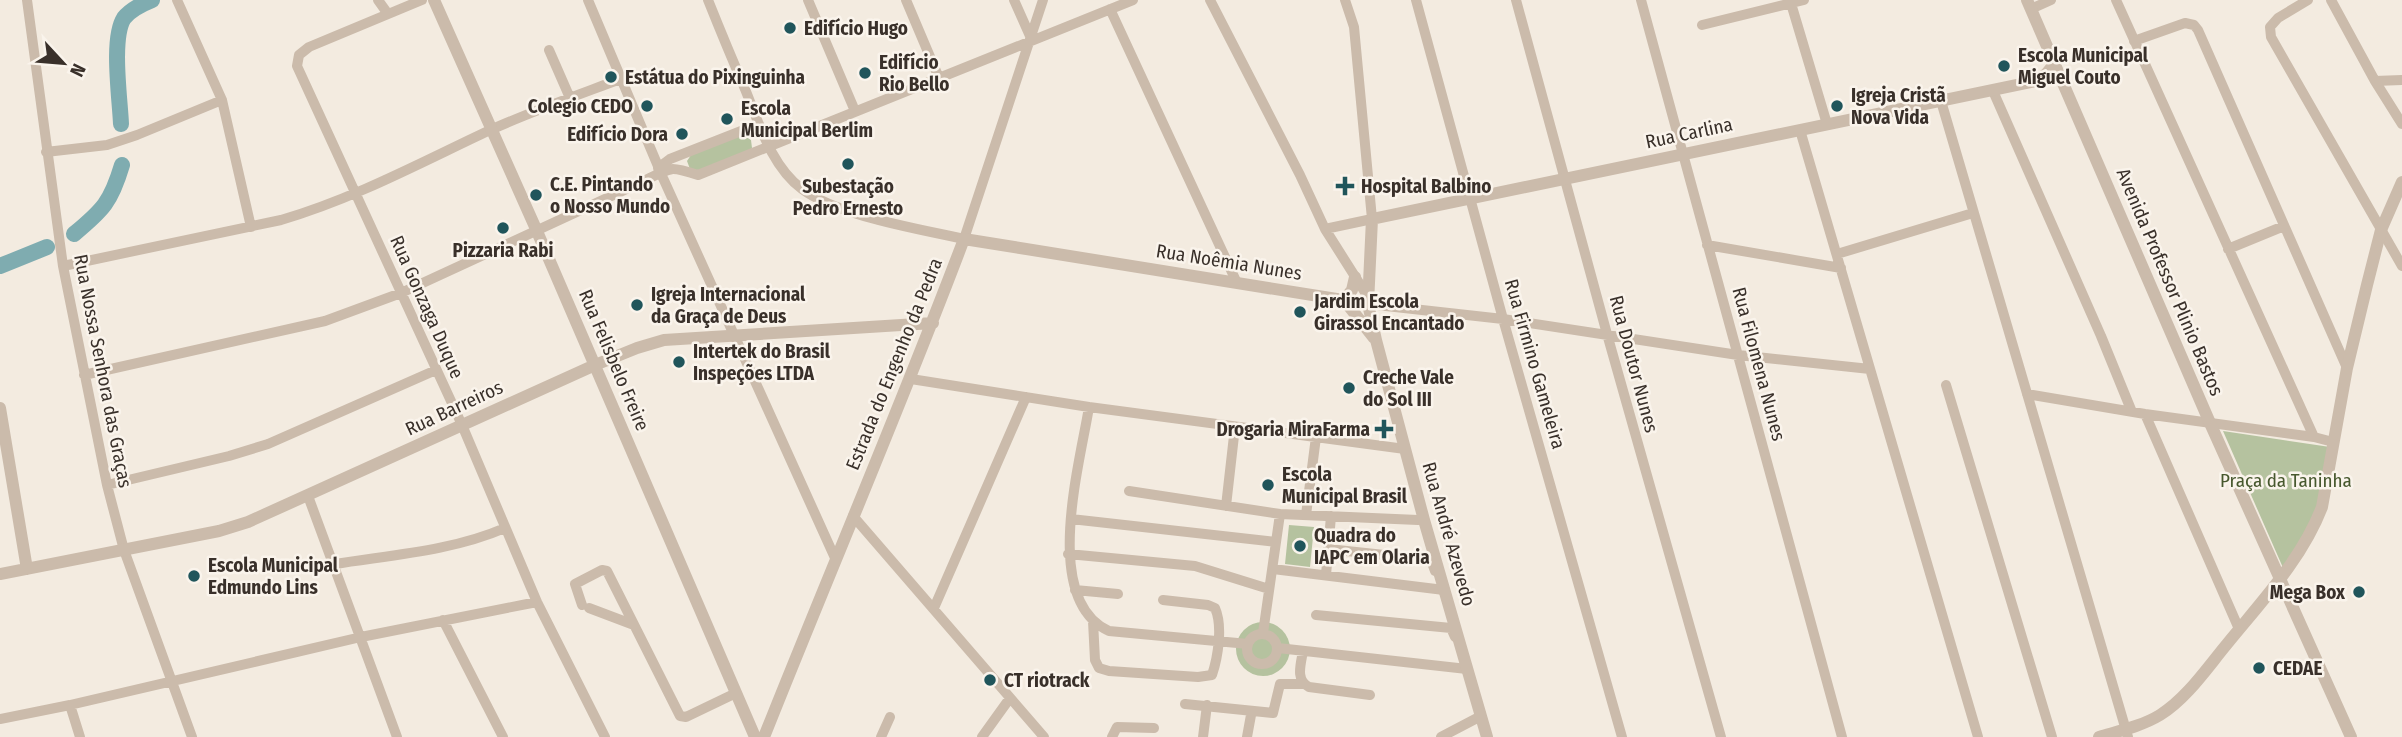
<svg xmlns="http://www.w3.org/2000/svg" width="2402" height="737" font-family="'Fira Sans Condensed',sans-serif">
	<rect width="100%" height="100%" fill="#f3ebe0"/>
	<path fill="#b5c29f" d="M 741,134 L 751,140 L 752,148 L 749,151 L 702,171 L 690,169 L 687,161 L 691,155 Z
		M 2223,431 L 2330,447 L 2319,511 L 2284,570 Z
		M 1289,525 L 1314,527 L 1310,567 L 1285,564 Z
		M1236 649a27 27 0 1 1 54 0a27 27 0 1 1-54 0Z"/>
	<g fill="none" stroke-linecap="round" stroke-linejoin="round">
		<path stroke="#7facb0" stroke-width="16" d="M 121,124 C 120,99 111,38 124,18 C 131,9 142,4 152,0
			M 74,234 C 103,210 111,202 122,165
			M 0,266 L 47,247"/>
		<path stroke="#cbbbab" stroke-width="10" d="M 27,0 L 63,266 L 107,485 L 124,550 L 192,737
			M 177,0 L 222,100 L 251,227
			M 378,0 L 388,14
			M 422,0 L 309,47 L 299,55 L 297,66 L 462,425 L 537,602 L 605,737
			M 588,0 L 663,178 L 835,558
			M 708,0 C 720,30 732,59 745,89 C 759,123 771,166 802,189 C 838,216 920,229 964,239 L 1043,0
			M 808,0 L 855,111
			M 906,0 L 939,78
			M 1014,0 L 1030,36
			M 1210,0 L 1300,175 L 1325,229 L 1368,297
			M 1416,0 L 1503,319 L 1622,737
			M 1516,0 L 1607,334 L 1721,737
			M 1641,0 L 1842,737
			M 1790,0 L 1827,124
			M 2116,0 L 2314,437
			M 2308,0 L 2278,18 L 2270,27 L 2271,37 L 2402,266
			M 2331,0 L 2375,81 L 2402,124
			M 1110,9 L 1237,283
			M 2031,9 L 2051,0
			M 1702,25 L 1804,0
			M 2134,41 L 2185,23 L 2194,25 L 2198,30 L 2347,368
			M 549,50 L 570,98
			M 2375,81 L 2402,80
			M 1993,91 L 2101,336 L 2132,412
			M 1941,101 L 2128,737
			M 1800,130 L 1978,737
			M 46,152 L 107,145 L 137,135 L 222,100
			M 658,168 L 670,159 L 759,124
			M 1325,229 L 1372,219 L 1354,27 L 1345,0
			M 1707,245 L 1841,268
			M 2228,249 L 2284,226
			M 1837,254 L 1973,213
			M 63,266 L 281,220 C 353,199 420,163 488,131 C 532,111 578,95 623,78
			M 1368,304 L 1503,319 L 1738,355 L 1870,369
			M 84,375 L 325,321 L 401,293 L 646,180 C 671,167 670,166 698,175 L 1133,0
			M 911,379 L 1089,407 L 1405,449
			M 1946,385 L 2052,737
			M 2027,394 L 2145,414 L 2314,437 L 2333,442
			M 1089,407 C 1080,464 1041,600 1109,631 L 1248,644
			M 2145,414 L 2239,629
			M 107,485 L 229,456 L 268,444 L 436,370
			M 1129,491 L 1280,514 L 1418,520
			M 308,496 L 397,737
			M 1226,506 L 1235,427
			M 1306,515 L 1316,437
			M 853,516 L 1044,737
			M 1071,519 L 1276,542
			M 1328,549 L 1431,560 L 1435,571
			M 1068,554 L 1195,566 L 1269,589
			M 335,564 C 391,555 452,551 505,528
			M 1273,569 L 1444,590
			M 1326,575 L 1331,516
			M 1075,590 L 1118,594
			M 582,605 L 575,584 L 602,570 L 607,571 L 680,716 L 686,717 L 736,693
			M 589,608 L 634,625
			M 934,608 L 1026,397
			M 1316,615 L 1451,628 L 1455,637
			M 443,620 L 503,737
			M 1093,621 L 1095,660 L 1099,668 L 1109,671 L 1198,677 L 1212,675 C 1218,657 1223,626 1215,608 L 1208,605 L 1163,600
			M 1263,633 L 1280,514
			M1247 649a15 15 0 1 1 30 0a15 15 0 1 1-30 0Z
			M 1278,648 L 1467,669
			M 1303,651 C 1301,664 1295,680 1309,687 L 1370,695
			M 1185,704 L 1273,713 L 1280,684 L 1302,684
			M 70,705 L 80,737
			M 0,719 L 70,705 L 361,637 L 537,602
			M 881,737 L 890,717
			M 982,737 L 1010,698
			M 1112,737 L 1117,727 L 1154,728
			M 1203,737 L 1207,705
			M 1247,737 L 1251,715
			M 1441,737 L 1481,716"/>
		<path stroke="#cbbbab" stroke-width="12" d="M 434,0 L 536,229 L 755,737
			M 2027,0 L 2210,423 L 2351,737
			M 1344,300 L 1374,338
			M 1344,300 L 1352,290 L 1355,277
			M 0,408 L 27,569
			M 0,574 L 219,531 L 248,522 L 595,365 L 637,348 L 664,340 L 933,323
			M 764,737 C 830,571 901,406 964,239 L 1368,304
			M 1487,737 L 1424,520 L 1376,340 L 1368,304 L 1372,219 L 2036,81 L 2046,74 L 2055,63
			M 2099,737 C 2119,731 2142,726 2160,715 C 2187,698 2207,668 2227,644 C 2262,601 2302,559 2322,507 L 2347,368 L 2367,285 L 2381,230 L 2402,182"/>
	</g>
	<g fill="#20555b" stroke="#faf4ec" stroke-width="2.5">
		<circle cx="790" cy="28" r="7"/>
		<circle cx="2004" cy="66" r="7"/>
		<circle cx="865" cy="73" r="7"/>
		<circle cx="611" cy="77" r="7"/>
		<circle cx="647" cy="106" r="7"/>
		<circle cx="1837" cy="106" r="7"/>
		<circle cx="727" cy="119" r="7"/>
		<circle cx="682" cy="134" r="7"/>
		<circle cx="848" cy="164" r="7"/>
		<path d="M1341.5 175.5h7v7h7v7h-7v7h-7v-7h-7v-7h7z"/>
		<circle cx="536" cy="195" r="7"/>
		<circle cx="503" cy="228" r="7"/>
		<circle cx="637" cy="305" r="7"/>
		<circle cx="1300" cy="312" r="7"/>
		<circle cx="679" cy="362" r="7"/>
		<circle cx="1349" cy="388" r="7"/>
		<path d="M1380.5 418.5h7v7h7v7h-7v7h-7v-7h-7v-7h7z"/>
		<circle cx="1268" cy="485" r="7"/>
		<circle cx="1300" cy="546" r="7"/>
		<circle cx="194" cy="576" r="7"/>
		<circle cx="2359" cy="592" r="7"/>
		<circle cx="2259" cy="668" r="7"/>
		<circle cx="990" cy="680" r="7"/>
	</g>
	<g text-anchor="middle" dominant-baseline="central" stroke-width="5" stroke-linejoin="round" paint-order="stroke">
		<g font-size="19" font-weight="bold" fill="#39302a" stroke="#faf4ec" text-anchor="start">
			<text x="804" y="28">Edifício Hugo</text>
			<text x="2018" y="55">Escola Municipal<tspan x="2018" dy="22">Miguel Couto</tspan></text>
			<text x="879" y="62">Edifício<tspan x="879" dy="22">Rio Bello</tspan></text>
			<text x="625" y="77">Estátua do Pixinguinha</text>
			<text x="1851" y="95">Igreja Cristã<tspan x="1851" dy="22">Nova Vida</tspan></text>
			<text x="633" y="106" text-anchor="end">Colegio CEDO</text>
			<text x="741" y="108">Escola<tspan x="741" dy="22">Municipal Berlim</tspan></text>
			<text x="668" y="134" text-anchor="end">Edifício Dora</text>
			<text x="550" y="184">C.E. Pintando<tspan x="550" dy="22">o Nosso Mundo</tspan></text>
			<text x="848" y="186" text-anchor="middle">Subestação<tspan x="848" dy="22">Pedro Ernesto</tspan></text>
			<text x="1361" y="186">Hospital Balbino</text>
			<text x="503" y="250" text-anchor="middle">Pizzaria Rabi</text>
			<text x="651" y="294">Igreja Internacional<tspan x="651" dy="22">da Graça de Deus</tspan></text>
			<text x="1314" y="301">Jardim Escola<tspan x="1314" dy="22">Girassol Encantado</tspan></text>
			<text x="693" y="351">Intertek do Brasil<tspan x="693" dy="22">Inspeções LTDA</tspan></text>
			<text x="1363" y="377">Creche Vale<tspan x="1363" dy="22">do Sol III</tspan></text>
			<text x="1370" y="429" text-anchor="end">Drogaria MiraFarma</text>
			<text x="1282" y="474">Escola<tspan x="1282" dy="22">Municipal Brasil</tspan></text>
			<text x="1314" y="535">Quadra do<tspan x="1314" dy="22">IAPC em Olaria</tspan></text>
			<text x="208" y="565">Escola Municipal<tspan x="208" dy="22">Edmundo Lins</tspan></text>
			<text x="2345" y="592" text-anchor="end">Mega Box</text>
			<text x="2273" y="668">CEDAE</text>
			<text x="1004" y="680">CT riotrack</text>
		</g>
		<g font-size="19" fill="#39302a" stroke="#faf4ec">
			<text transform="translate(1689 133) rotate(-12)">Rua Carlina</text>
			<text transform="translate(1229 262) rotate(9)">Rua Noêmia Nunes</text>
			<text transform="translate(2170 282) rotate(67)">Avenida Professor Plinio Bastos</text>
			<text transform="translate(427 307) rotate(66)">Rua Gonzaga Duque</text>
			<text transform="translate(614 360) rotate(67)">Rua Felisbelo Freire</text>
			<text transform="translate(894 364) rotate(-68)">Estrada do Engenho da Pedra</text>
			<text transform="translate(1535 364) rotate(74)">Rua Firmino Gameleira</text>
			<text transform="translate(1634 364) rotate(75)">Rua Doutor Nunes</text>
			<text transform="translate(1759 364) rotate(75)">Rua Filomena Nunes</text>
			<text transform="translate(103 371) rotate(79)">Rua Nossa Senhora das Graças</text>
			<text transform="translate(454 408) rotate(-25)">Rua Barreiros</text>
			<text transform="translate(1449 534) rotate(74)">Rua André Azevedo</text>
		</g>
		<g font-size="19" fill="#47582e" stroke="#faf4ec">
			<text x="2286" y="480">Praça da Taninha</text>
		</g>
	</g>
	<g transform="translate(63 63) rotate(116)" stroke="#faf4ec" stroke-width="5" paint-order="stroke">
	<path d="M0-5L12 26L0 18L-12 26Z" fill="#39302a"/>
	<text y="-10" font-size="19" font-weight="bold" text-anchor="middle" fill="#39302a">N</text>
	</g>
</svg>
